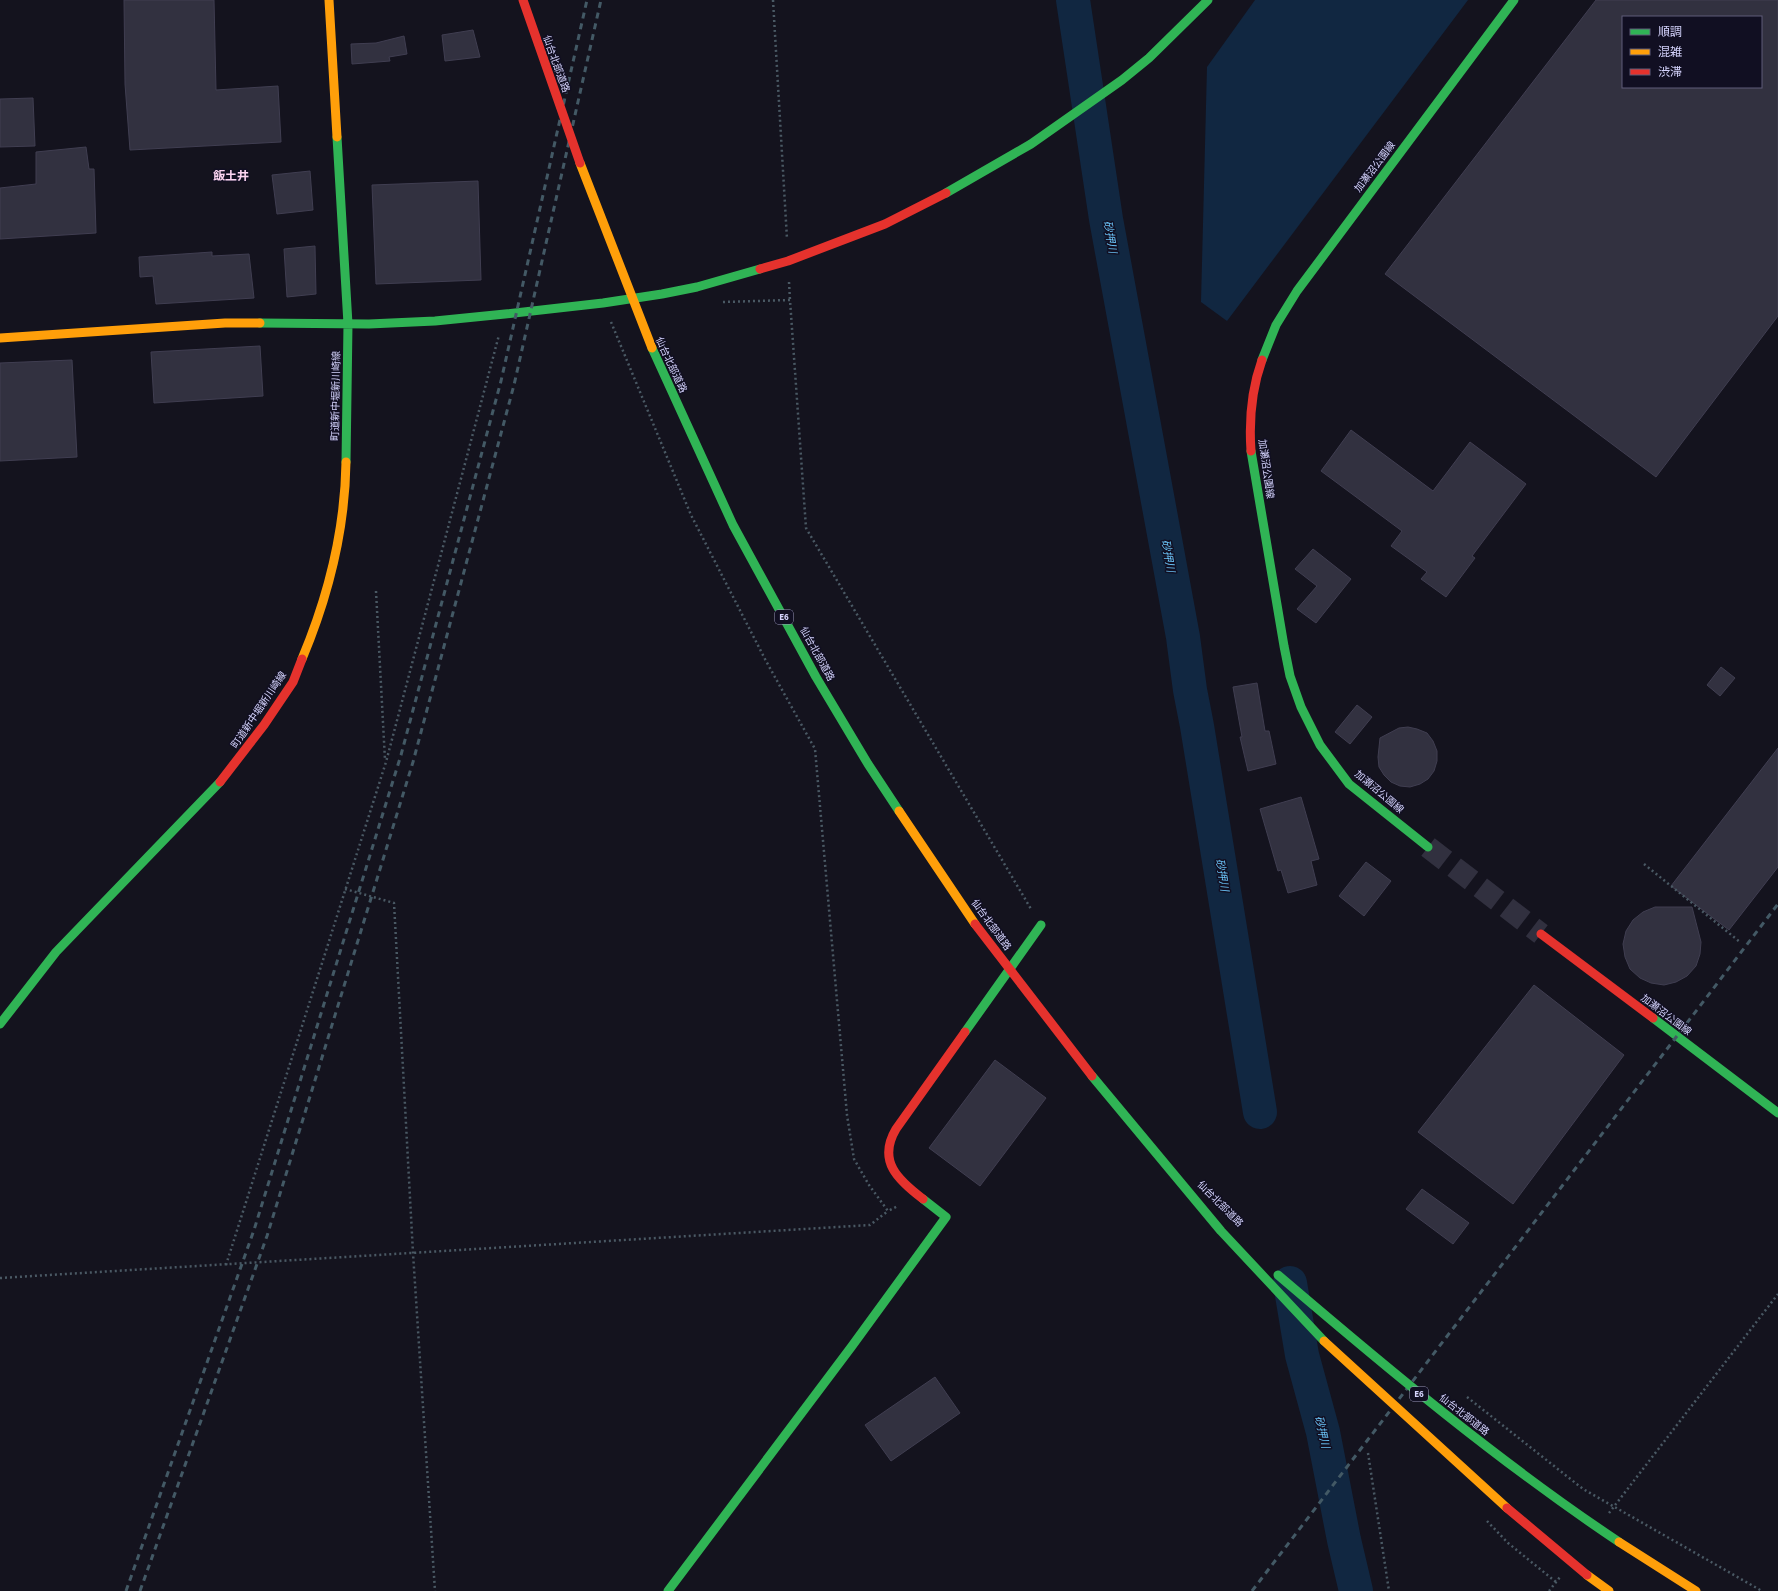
<svg xmlns="http://www.w3.org/2000/svg" width="1778" height="1591" font-family="'Source Sans 3','Noto Sans JP',sans-serif">
	<rect width="100%" height="100%" fill="#14131e"/>
	<path fill="#112741" d="M 1255,0 L 1468,0 L 1227,321 L 1201,302 L 1207,67 Z"/>
	<g fill="none" stroke-linecap="round" stroke-linejoin="round">
		<path stroke="#112741" stroke-width="34" d="M 1073,0 L 1106,219 L 1183,637 L 1190,690 L 1197,726 L 1260,1112
			M 1290,1283 L 1302,1355 L 1323,1432 L 1344,1540 L 1356,1591"/>
	</g>
	<path fill="#323140" stroke="#403e51" fill-rule="evenodd" d="M 124,0 L 214,0 L 216,90 L 278,86 L 281,142 L 130,150 L 125,84 Z
		M 1596,0 L 1778,0 L 1778,316 L 1656,477 L 1385,274 ZM 1623,17 L 1761,17 L 1761,87 L 1623,87 Z
		M 473,30 L 480,57 L 445,61 L 442,35 Z
		M 404,36 L 407,54 L 389,57 L 390,61 L 352,64 L 351,44 L 376,43 Z
		M 33,98 L 35,146 L 0,147 L 0,99 Z
		M 86,147 L 89,169 L 94,169 L 96,233 L 0,239 L 0,188 L 36,184 L 36,152 Z
		M 310,171 L 313,210 L 277,214 L 272,175 Z
		M 478,181 L 481,280 L 376,284 L 372,185 Z
		M 315,246 L 316,294 L 287,297 L 284,249 Z
		M 212,252 L 212,256 L 249,254 L 254,298 L 156,304 L 153,276 L 140,277 L 139,257 Z
		M 260,346 L 263,396 L 154,403 L 151,352 Z
		M 72,360 L 77,457 L 0,461 L 0,363 Z
		M 1351,430 L 1433,491 L 1470,442 L 1526,484 L 1472,556 L 1475,558 L 1446,597 L 1421,579 L 1427,572 L 1391,546 L 1402,531 L 1321,471 Z
		M 1313,549 L 1351,579 L 1316,623 L 1297,609 L 1317,586 L 1295,569 Z
		M 1721,667 L 1735,678 L 1720,696 L 1707,685 Z
		M 1257,683 L 1265,731 L 1269,731 L 1276,764 L 1248,771 L 1240,737 L 1242,737 L 1233,687 Z
		M 1357,705 L 1372,717 L 1350,744 L 1335,732 Z
		M 1408,727 L 1417,729 L 1427,733 L 1433,741 L 1437,751 L 1437,761 L 1434,771 L 1428,779 L 1420,784 L 1410,787 L 1400,786 L 1391,782 L 1384,775 L 1379,767 L 1378,757 L 1380,738 L 1399,728 Z
		M 1778,748 L 1778,867 L 1729,930 L 1671,886 Z
		M 1301,797 L 1319,859 L 1311,861 L 1317,885 L 1288,893 L 1281,870 L 1278,871 L 1260,809 Z
		M 1366,862 L 1391,881 L 1364,916 L 1339,896 Z
		M 1655,907 L 1692,907 L 1701,942 L 1700,954 L 1696,966 L 1687,976 L 1676,982 L 1664,985 L 1651,983 L 1640,978 L 1630,969 L 1625,957 L 1623,944 L 1626,931 L 1633,920 L 1643,912 Z
		M 1534,985 L 1624,1055 L 1513,1204 L 1418,1132 Z
		M 995,1060 L 1046,1098 L 980,1186 L 929,1148 Z
		M 1422,1189 L 1469,1223 L 1453,1244 L 1406,1209 Z
		M 935,1377 L 960,1413 L 891,1461 L 865,1425 Z"/>
	<g fill="none" stroke-linecap="round" stroke-linejoin="round">
		<path stroke="#31303f" stroke-width="22" stroke-dasharray="22 11" stroke-linecap="butt" d="M 1428,847 L 1541,934"/>
		<path stroke="#4a5964" stroke-width="2.5" stroke-dasharray="2 3" stroke-linecap="butt" d="M 773,0 L 787,239
			M 789,282 L 790,300
			M 723,302 L 790,300 L 806,528 L 1031,909
			M 611,322 L 691,515 L 766,661 L 815,749 L 847,1115 L 854,1159 L 869,1185 L 888,1211 L 898,1206
			M 376,591 L 385,760
			M 1644,864 L 1740,942
			M 345,889 L 394,903 L 413,1253 L 435,1591
			M 226,1265 L 386,762 L 499,335
			M 0,1278 L 870,1225 L 888,1211
			M 1467,1397 L 1583,1489 L 1762,1591
			M 1368,1453 L 1389,1591
			M 1609,1513 L 1778,1294
			M 1487,1521 L 1508,1543 L 1556,1582
			M 1549,1591 L 1560,1577"/>
		<path stroke="#30b455" stroke-width="9" d="M 337,137 L 348,324 L 346,462
			M 946,193 L 1031,144 L 1122,80 L 1149,58 L 1208,0
			M 260,323 L 369,324 L 435,321 L 505,314 L 603,303 L 662,294 L 697,287 L 760,269
			M 1262,360 L 1276,325 L 1297,291 L 1514,0
			M 1251,451 L 1284,646 L 1290,676 L 1301,707 L 1320,745 L 1349,784 L 1428,847
			M 1653,1018 L 1778,1113
			M 0,1024 L 56,952 L 220,782
			M 965,1032 L 1041,925
			M 668,1591 L 852,1346 L 946,1217 L 923,1199"/>
		<path stroke="#ff9f0a" stroke-width="9" d="M 329,0 L 337,137
			M 0,338 L 225,323 L 260,323
			M 302,659 C 328,597 345,530 346,462
			M 1587,1575 L 1609,1591"/>
		<path stroke="#e5322d" stroke-width="9" d="M 760,269 L 788,261 L 885,224 L 946,193
			M 1251,451 C 1249,422 1252,388 1262,360
			M 220,782 L 264,725 L 293,682 L 302,659
			M 1541,934 L 1653,1018
			M 923,1199 C 898,1180 877,1161 896,1129 L 965,1032"/>
		<path stroke="#435965" stroke-width="3" stroke-dasharray="6 5" stroke-linecap="butt" d="M 126,1591 L 254,1230 L 401,755 L 501,381 L 587,0
			M 140,1591 L 267,1236 L 413,762 L 514,385 L 601,0
			M 1252,1591 L 1778,904"/>
		<path stroke="#30b455" stroke-width="9" d="M 652,348 L 733,525 L 816,677 L 868,764 L 899,811
			M 1092,1076 L 1221,1231 L 1324,1341
			M 1278,1275 C 1388,1369 1498,1461 1619,1542"/>
		<path stroke="#ff9f0a" stroke-width="9" d="M 580,163 L 652,348
			M 899,811 L 975,924
			M 1324,1341 L 1507,1508
			M 1619,1542 L 1696,1591"/>
		<path stroke="#e5322d" stroke-width="9" d="M 523,0 L 580,163
			M 975,924 L 1092,1076
			M 1507,1508 L 1587,1575"/>
	</g>
	<g text-anchor="middle" dominant-baseline="central" stroke-width="3" stroke-linejoin="round" paint-order="stroke">
		<g fill="#110f22" stroke="#9a98bb" stroke-width="1">
			<rect x="775" y="610" width="18" height="14" rx="3"/>
			<rect x="1410" y="1387" width="18" height="14" rx="3"/>
		</g>
		<g font-size="9" font-weight="bold" fill="#d4d3fc">
			<text x="784" y="617">E6</text>
			<text x="1419" y="1394">E6</text>
		</g>
		<g font-size="10" fill="#d4d3fc" stroke="#110f22">
			<text transform="translate(556 64) rotate(70)">仙台北部道路</text>
			<text transform="translate(1375 167) rotate(-53)">加瀬沼公園線</text>
			<text transform="translate(671 365) rotate(65)">仙台北部道路</text>
			<text transform="translate(336 396) rotate(-89)">町道新中堀新川崎線</text>
			<text transform="translate(1266 469) rotate(82)">加瀬沼公園線</text>
			<text transform="translate(817 654) rotate(61)">仙台北部道路</text>
			<text transform="translate(259 710) rotate(-56)">町道新中堀新川崎線</text>
			<text transform="translate(1379 792) rotate(40)">加瀬沼公園線</text>
			<text transform="translate(991 925) rotate(54)">仙台北部道路</text>
			<text transform="translate(1666 1015) rotate(37)">加瀬沼公園線</text>
			<text transform="translate(1220 1204) rotate(45)">仙台北部道路</text>
			<text transform="translate(1464 1415) rotate(38)">仙台北部道路</text>
		</g>
		<g font-size="11" font-style="italic" fill="#69c0f4" stroke="#110f22">
			<text transform="translate(1110 237) rotate(80)">砂押川</text>
			<text transform="translate(1168 556) rotate(80)">砂押川</text>
			<text transform="translate(1222 875) rotate(81)">砂押川</text>
			<text transform="translate(1322 1432) rotate(77)">砂押川</text>
		</g>
		<g font-size="12" font-weight="bold" fill="#fcd5f1" stroke="#110f22">
			<text x="231" y="176">飯土井</text>
		</g>
	</g>
	<rect x="1622" y="16" width="140" height="72" fill="#110f22" stroke="#5f5d79"/>
	<rect x="1630" y="29" width="20" height="6" fill="#30b455" stroke="#5f5d79"/>
	<text x="1658" y="36" font-size="12" fill="#d4d3fc">順調</text>
	<rect x="1630" y="49" width="20" height="6" fill="#ff9f0a" stroke="#5f5d79"/>
	<text x="1658" y="56" font-size="12" fill="#d4d3fc">混雑</text>
	<rect x="1630" y="69" width="20" height="6" fill="#e5322d" stroke="#5f5d79"/>
	<text x="1658" y="76" font-size="12" fill="#d4d3fc">渋滞</text>
</svg>
